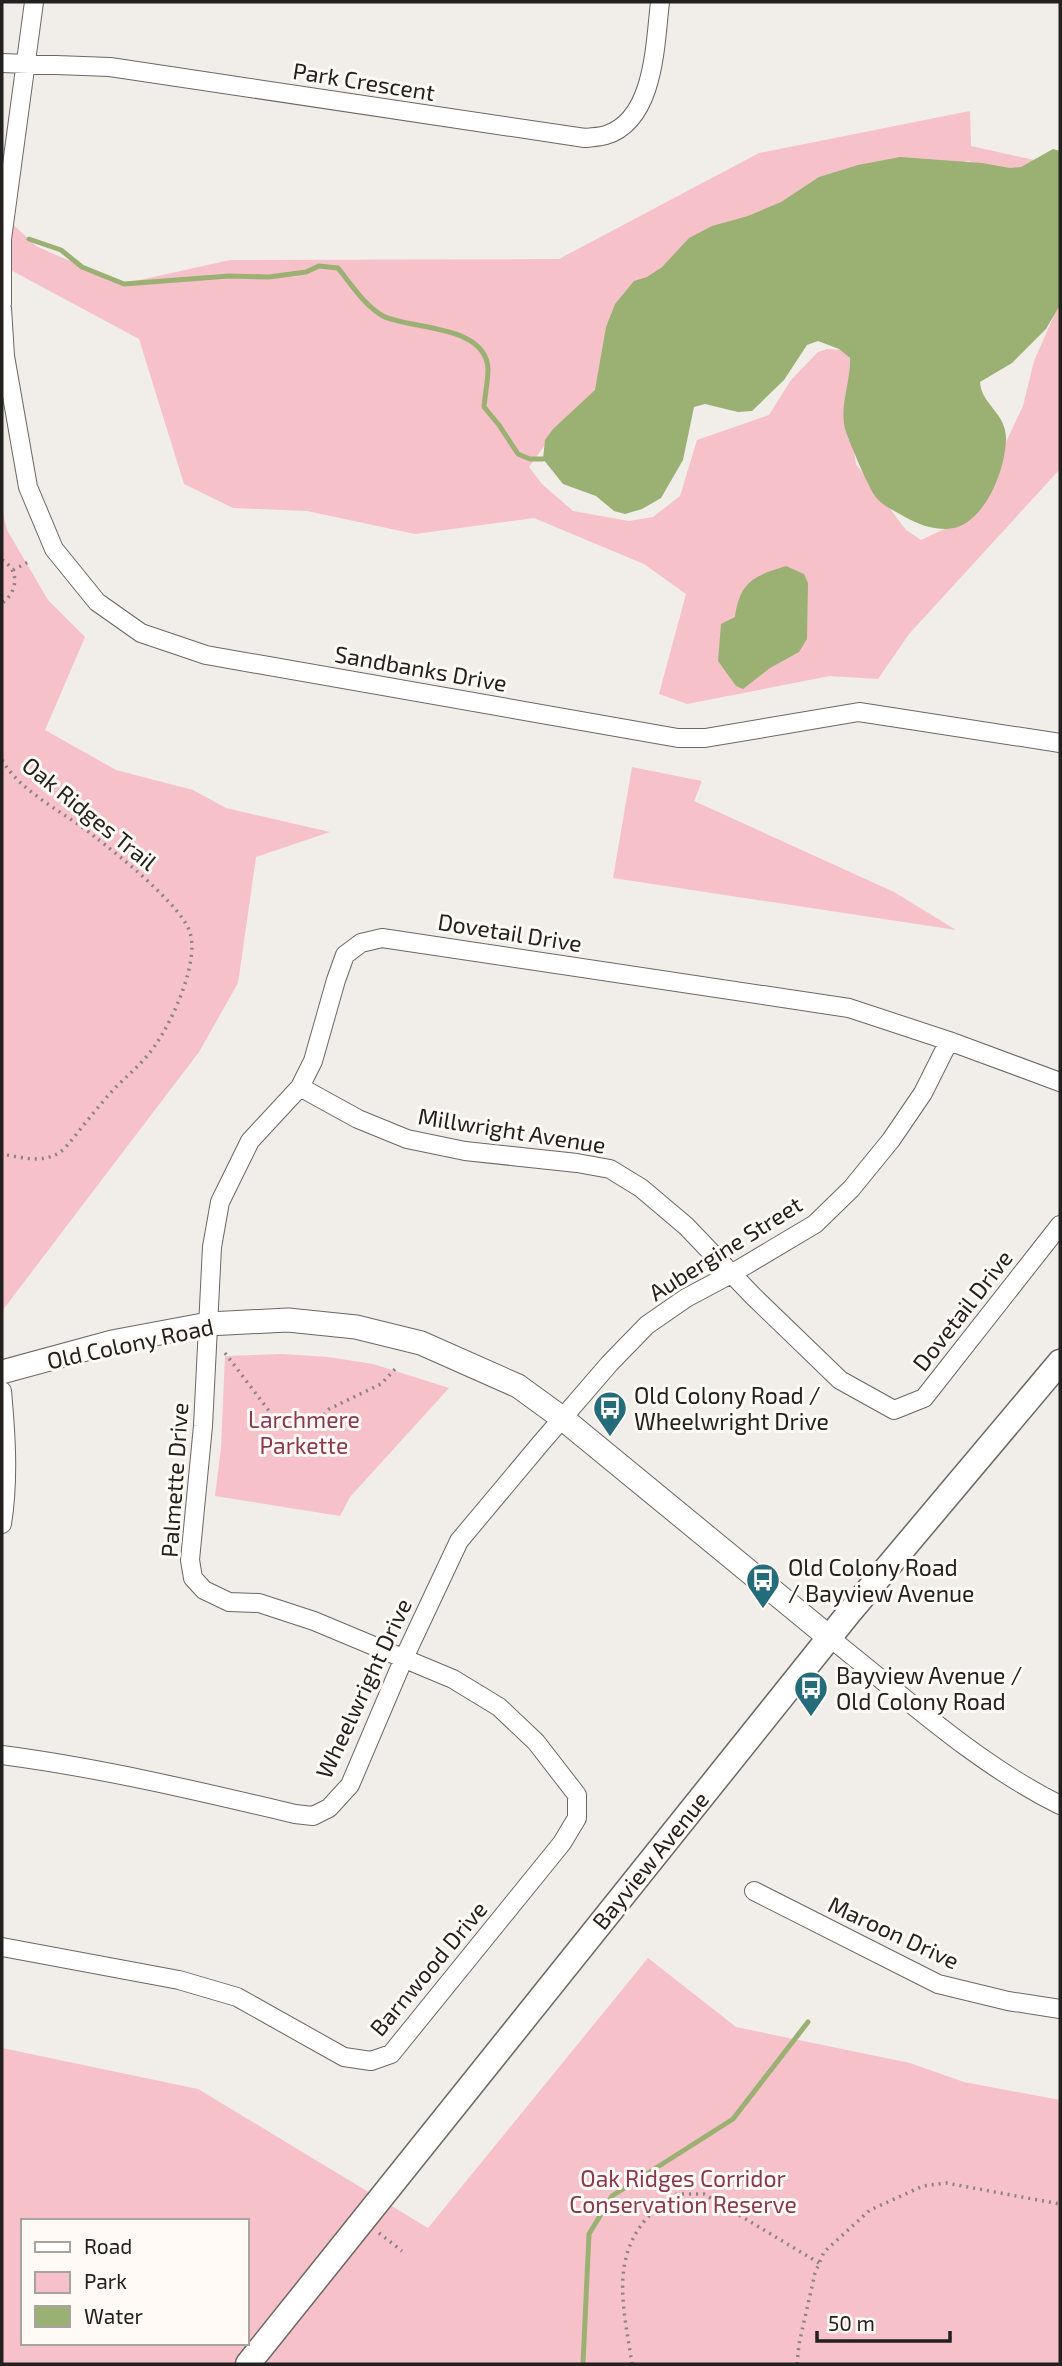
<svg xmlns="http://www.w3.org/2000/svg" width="1062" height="2366" font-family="'Exo 2',sans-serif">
	<rect width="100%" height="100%" fill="#f1ede8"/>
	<path fill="#f7c1ca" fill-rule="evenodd" d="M 970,111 L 971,146 L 1048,163 L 1026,185 L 969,161 L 821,192 L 696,236 L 628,297 L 610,379 L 547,442 L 529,467 L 542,484 L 573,511 L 629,521 L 653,517 L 680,496 L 697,440 L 769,415 L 791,380 L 818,352 L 827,349 L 844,350 L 859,372 L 847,406 L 856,464 L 906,530 L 921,540 L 955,524 L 997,461 L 1023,406 L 1034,361 L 1060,302 L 1060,469 L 909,634 L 878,679 L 830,676 L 687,704 L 659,694 L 686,594 L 644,564 L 534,518 L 415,534 L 307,511 L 233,508 L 184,484 L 139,339 L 5,267 L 2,214 L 36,246 L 122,284 L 230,260 L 559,259 L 759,153 Z
		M 2,508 L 7,530 L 48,600 L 85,637 L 45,730 L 116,770 L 193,790 L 226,808 L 330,832 L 256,857 L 238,983 L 199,1052 L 2,1311 Z
		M 632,767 L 702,781 L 694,801 L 894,892 L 956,930 L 613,878 Z
		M 282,1354 L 328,1357 L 373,1364 L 449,1388 L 350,1497 L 340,1516 L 215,1496 L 221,1448 L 225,1356 Z
		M 648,1958 L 736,2027 L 910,2063 L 964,2082 L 1060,2100 L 1060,2364 L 2,2364 L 2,2048 L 198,2089 L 428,2228 ZM 23,2221 L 247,2221 L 247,2343 L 23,2343 Z"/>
	<path fill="#9bb174" d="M 1053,149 L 1060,151 L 1060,305 L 1046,329 L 1012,363 L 980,382 C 981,404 1006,413 1006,438 C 1006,470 983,529 946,529 C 930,529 918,524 905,517 C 895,511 882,506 875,496 C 866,482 852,448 846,432 C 838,409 851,382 850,358 L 839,349 L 818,341 L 807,345 L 784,380 L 752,411 L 738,412 L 705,404 L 694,407 L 683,460 L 661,498 L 642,509 L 625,514 L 614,511 L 596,496 L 563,484 L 543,459 L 545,440 L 553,429 L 595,390 L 606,327 L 615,304 L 634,281 L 647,277 L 662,267 L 689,238 L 712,226 L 748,216 L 781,202 L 819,177 L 858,165 L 900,157 L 982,163 L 1010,168 L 1021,167 Z
		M 786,566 L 804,574 L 808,583 L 807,639 L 799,652 L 770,668 L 743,689 L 736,686 L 718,661 L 721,624 L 735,617 C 740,581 754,576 786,566 Z"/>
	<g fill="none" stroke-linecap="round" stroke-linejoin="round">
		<path stroke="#9bb174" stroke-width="5" d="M 29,239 L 61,250 L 82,267 L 124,284 L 229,276 L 269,277 L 306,272 L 319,266 L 338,268 C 351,284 365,306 383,316 C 411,330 486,324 488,369 C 488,381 485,395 484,407 L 499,425 L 518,454 L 530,459 L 543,459
			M 583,2364 L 589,2234 L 612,2196 L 733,2119 L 808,2022"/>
		<g stroke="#6b6763" stroke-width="20">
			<path id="minor" d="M 2,63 L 110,67 L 585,138 C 592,137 600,137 606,135 C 655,120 655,43 660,2
				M 2,304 L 2,239 L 34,2
				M 2,308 L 5,356 L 28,487 L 54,549 L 97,602 L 141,633 L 206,655 L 678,738 L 705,738 L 859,712 L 1060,743
				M 300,1087 L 358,1119 L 407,1139 L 465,1151 L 577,1163 L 610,1169 L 641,1188 L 686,1226 L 753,1296 L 840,1380 L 894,1410 L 924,1398 L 1060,1225
				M 2,1391 C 6,1435 9,1480 2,1524
				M 830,1638 C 904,1696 975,1763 1060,1805
				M 2,1755 C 101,1768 198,1791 295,1814 L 313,1816 L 329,1808 L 350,1785 L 404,1658 L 459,1541 L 541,1443 L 610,1363 L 647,1325 L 686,1298 L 731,1274 L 815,1224 L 851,1189 L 891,1140 L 923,1093 L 949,1041
				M 754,1891 L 938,1984 L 1008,2001 L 1060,2009
				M 2,1947 L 179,1980 L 237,1997 L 344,2057 L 371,2061 L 391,2054 L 562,1843 L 577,1818 L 577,1795 L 536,1742 L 499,1707 L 453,1679 L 314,1621 L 259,1603 L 229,1602 L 204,1590 L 193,1578 L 190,1560 L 203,1426 L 212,1247 L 220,1202 L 250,1141 L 300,1087 L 313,1061 L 336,980 L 345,955 L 361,943 L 382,938 L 849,1008 L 949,1041 L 1060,1082"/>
		</g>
		<g stroke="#6b6763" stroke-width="25">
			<path id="tertiary" d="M 2,1372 L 112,1342 L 208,1324 L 288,1320 L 356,1327 L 421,1343 L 518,1386 L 562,1418 L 830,1638"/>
		</g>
		<g stroke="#6b6763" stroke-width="27">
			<path id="secondary" d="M 248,2364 L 849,1613 L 1060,1362"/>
		</g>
		<path stroke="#888581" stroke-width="3.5" stroke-dasharray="2 5" stroke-linecap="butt" d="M 2,560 C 20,570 18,592 2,603
			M 13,570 L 30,561
			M 2,760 C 22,794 65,812 95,837 C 120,856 178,903 189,930 C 201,958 173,1020 156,1044 C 145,1061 130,1073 116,1087 C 98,1106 82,1128 65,1148 C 47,1165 24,1158 2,1154
			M 225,1353 L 279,1424
			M 314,1425 L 329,1409 L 381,1384 L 398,1366
			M 379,2233 L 402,2251
			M 632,2364 C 625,2314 609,2261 647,2218 C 656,2209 667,2202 677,2194 L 704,2194 L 819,2263
			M 797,2364 L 799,2344 L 815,2273 L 824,2252 L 870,2210 L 923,2186 L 946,2183 L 1060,2204"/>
		<use href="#minor" stroke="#fff" stroke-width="18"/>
		<use href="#tertiary" stroke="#fff" stroke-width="23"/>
		<use href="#secondary" stroke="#fff" stroke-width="24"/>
	</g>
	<defs>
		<g id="bus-pin" transform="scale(1.75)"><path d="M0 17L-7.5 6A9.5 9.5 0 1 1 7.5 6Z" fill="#256c7a" stroke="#fffaf5"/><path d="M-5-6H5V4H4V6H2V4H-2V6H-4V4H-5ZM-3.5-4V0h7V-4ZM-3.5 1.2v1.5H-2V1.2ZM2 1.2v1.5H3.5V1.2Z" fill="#fff"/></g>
	</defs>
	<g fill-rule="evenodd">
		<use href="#bus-pin" x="610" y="1408"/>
		<use href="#bus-pin" x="763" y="1580"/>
		<use href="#bus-pin" x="811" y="1688"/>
	</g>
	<g text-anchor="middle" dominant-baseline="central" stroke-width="6" stroke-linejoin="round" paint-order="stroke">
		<g font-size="23" fill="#23211f" stroke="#fffaf5">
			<text transform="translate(364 81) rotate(9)">Park Crescent</text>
			<text transform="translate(421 668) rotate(10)">Sandbanks Drive</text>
			<text transform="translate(90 813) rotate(39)">Oak Ridges Trail</text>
			<text transform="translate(510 932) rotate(9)">Dovetail Drive</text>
			<text transform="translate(512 1130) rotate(9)">Millwright Avenue</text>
			<text transform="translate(725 1248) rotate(-32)">Aubergine Street</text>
			<text transform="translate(962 1310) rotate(-52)">Dovetail Drive</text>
			<text transform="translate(130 1343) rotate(-12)">Old Colony Road</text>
			<text transform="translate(174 1480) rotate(-86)">Palmette Drive</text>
			<text transform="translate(363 1688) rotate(-65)">Wheelwright Drive</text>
			<text transform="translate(650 1860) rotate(-51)">Bayview Avenue</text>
			<text transform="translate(894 1932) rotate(25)">Maroon Drive</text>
			<text transform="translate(428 1968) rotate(-50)">Barnwood Drive</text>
		</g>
		<g font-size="23" fill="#23211f" stroke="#fffaf5" text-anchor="start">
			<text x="634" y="1395">Old Colony Road /<tspan x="634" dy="26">Wheelwright Drive</tspan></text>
			<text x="788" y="1567">Old Colony Road<tspan x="788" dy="26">/ Bayview Avenue</tspan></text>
			<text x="836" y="1675">Bayview Avenue /<tspan x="836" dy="26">Old Colony Road</tspan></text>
		</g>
		<g font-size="23" fill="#8b374d" stroke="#fffaf5">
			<text x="304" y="1419">Larchmere<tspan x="304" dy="26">Parkette</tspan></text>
			<text x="683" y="2178">Oak Ridges Corridor<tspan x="683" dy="26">Conservation Reserve</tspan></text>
		</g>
	</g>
	<rect width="1062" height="2366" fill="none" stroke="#23211f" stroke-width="7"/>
	<rect x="21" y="2219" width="228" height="126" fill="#fffaf5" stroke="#a7a39f" stroke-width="2"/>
	<rect x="35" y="2242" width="35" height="10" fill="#ffffff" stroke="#a7a39f" stroke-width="2"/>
	<text x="84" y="2254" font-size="21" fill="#23211f">Road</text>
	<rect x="35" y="2272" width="35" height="21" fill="#f7c1ca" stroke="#a7a39f" stroke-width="2"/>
	<text x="84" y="2289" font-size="21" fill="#23211f">Park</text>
	<rect x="35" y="2306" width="35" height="21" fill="#9bb174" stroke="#a7a39f" stroke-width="2"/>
	<text x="84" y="2324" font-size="21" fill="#23211f">Water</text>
	<path d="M817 2331v10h133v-10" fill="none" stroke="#23211f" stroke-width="3.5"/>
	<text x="828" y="2331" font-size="21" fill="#23211f" stroke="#fffaf5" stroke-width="5" paint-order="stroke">50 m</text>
</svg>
